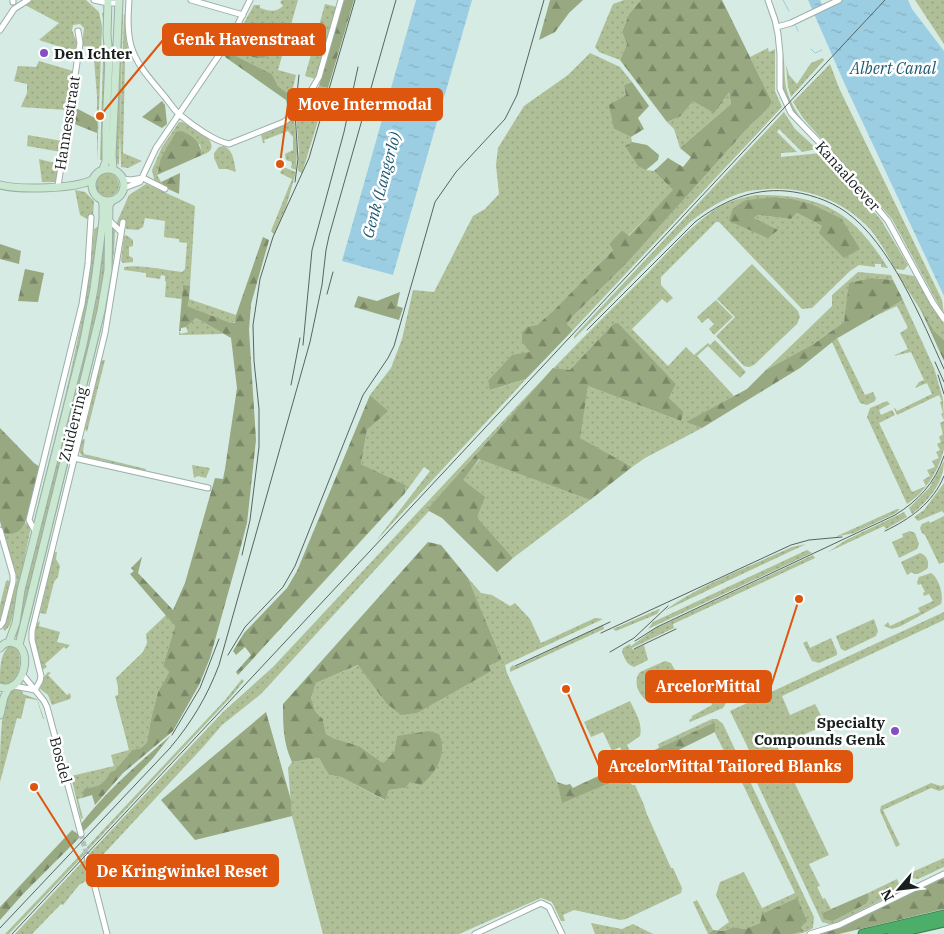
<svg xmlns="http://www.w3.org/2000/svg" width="944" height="934" font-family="'IBM Plex Serif',serif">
	<defs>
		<pattern id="grass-dots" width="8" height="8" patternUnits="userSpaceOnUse" patternTransform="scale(1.25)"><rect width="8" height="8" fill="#afbf97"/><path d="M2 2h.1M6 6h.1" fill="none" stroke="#96a482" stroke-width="1.8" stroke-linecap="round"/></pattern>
		<pattern id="forest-firs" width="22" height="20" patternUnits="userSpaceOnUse" patternTransform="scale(1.25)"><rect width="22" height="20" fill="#98a880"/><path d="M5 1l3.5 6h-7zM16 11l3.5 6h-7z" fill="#7b8868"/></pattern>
		<pattern id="water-ripples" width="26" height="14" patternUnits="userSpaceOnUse" patternTransform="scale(1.25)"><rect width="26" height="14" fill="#9ccee3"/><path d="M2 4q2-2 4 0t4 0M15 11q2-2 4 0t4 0" fill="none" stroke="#86b1c2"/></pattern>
	</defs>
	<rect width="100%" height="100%" fill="#d5ebe4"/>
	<path fill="url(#grass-dots)" fill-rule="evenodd" d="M 32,0 L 86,0 L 99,12 L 102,26 L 97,163 L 97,96 L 93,47 L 82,46 L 84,28 L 80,24 L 73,25 L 72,30 L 77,43 L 76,52 L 39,40 L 59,23 L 25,5 Z
		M 282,0 L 298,0 L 278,70 L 296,75 L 291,96 L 278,86 L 272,74 L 236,56 L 231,46 L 254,5 L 260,5 L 260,8 C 269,11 275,13 283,6 L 280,2 Z
		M 624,0 L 641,0 L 629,14 L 622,32 L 627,44 L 620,60 L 599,52 L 595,47 L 613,4 Z
		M 915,0 L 944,0 L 944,44 Z
		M 325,4 L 337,7 L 316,79 L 305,76 Z
		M 102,13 L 106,13 L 106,58 L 103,117 L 105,160 L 100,160 L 104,26 Z
		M 119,14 L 123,14 L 119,165 C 114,160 113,157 116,150 Z
		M 124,14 L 125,15 L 127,46 L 132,58 L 130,61 L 125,61 L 123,153 L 142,161 L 128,168 L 121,167 L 120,131 Z
		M 768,48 L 769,52 L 775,49 L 775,91 L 782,107 L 573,330 L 567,324 L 572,317 L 627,263 L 745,131 C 752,123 769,110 772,102 L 750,57 Z
		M 782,49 C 786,63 783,77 787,91 C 795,119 820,138 838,160 C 820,140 789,116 783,89 C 781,76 782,62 782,49 Z
		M 590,53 L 620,67 L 632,82 L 624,85 L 627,95 L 614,129 L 631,137 L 632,142 L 626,146 L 646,170 L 654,171 L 674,190 L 628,236 L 622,230 L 609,244 L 613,250 L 553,311 L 537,325 L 530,352 L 488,382 L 491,390 L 526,379 L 376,541 L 430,471 L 424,467 L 405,493 L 406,485 L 361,464 L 367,430 L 387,411 L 370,395 L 391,368 L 402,339 L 413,290 L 434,292 L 473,216 L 485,209 L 499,194 L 496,165 L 498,148 L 524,106 L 568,75 Z
		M 823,58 L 824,60 L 791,97 L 788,87 L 786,65 L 789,75 L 797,84 L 811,63 Z
		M 39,61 L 73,71 L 67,110 L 21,107 L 27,93 L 27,84 L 14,81 L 18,66 L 36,67 Z
		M 830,64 L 839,88 L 942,300 L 944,315 L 892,219 L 803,118 L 793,102 Z
		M 319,86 L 328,88 L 302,173 L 298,171 L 299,151 L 296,115 L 306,105 Z
		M 729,91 L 731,104 L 680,148 L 674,129 L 667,122 L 681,116 L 693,101 Z
		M 784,112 L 795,129 L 817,149 L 802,152 L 779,129 L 777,132 L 797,152 L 781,153 L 781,157 L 821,153 L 842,174 L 881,220 L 908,265 L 904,270 L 895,269 C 887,254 878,237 865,224 C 839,199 804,187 768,189 C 759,190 750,190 741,193 C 722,199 704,211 689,223 L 574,339 L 574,336 Z
		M 294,117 L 297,150 L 296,170 L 291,168 L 292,162 L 286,160 L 285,154 L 293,150 L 293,137 L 288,131 L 264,140 L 265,143 L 263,143 L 261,135 L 279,127 Z
		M 179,122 C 189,122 230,146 202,155 L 200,144 L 158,169 L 157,175 L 164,187 L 155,183 L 152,170 L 162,147 Z
		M 28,135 L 62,141 L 61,152 L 27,146 Z
		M 224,146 C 234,151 234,162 236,172 L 227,169 L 219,169 L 214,158 L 214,153 L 219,147 Z
		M 39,159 L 59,164 L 57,179 L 55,182 L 42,182 Z
		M 283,167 L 296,172 L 286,207 L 274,234 L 271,231 L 292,179 L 280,173 Z
		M95 185a12 12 0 1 1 24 0a12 12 0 1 1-24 0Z
		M 146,184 L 195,206 L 190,286 L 183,286 L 182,299 L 165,297 L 166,282 L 165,281 L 165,276 L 161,275 L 160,279 L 146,277 L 146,273 L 124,270 L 124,267 C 139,264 165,270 182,272 L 185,269 L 187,243 L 179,242 L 179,239 L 164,237 L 165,221 L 145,218 L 143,227 L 138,230 L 126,229 L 126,222 L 121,221 L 119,226 L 116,224 L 129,195 Z
		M 75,190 L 85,192 L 94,201 L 93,216 L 88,217 L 87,219 L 80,215 Z
		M 756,195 C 823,194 853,212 888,268 L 881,267 L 881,264 L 875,264 L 875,267 L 859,265 L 850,271 L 812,308 L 802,309 L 719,222 L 716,222 L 661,277 L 661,285 L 673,298 L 667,303 L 662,299 L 632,329 L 668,366 L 686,347 L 694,355 L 708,343 L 710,345 L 715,340 L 746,372 L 740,378 L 708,346 L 697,356 L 734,396 L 687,422 L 702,428 L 645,458 L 632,467 L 579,438 L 588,386 L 681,421 L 684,412 L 669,398 L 676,384 L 618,324 L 613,324 L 570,371 L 553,368 L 429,507 L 429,511 L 261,694 L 222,725 L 204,746 L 99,859 L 95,862 L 93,861 L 89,854 L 223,712 L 273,667 L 518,405 C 560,361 603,317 647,274 C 667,253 687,230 710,213 C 724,202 740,198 756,195 ZM 776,197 C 800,199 819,208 841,218 L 822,226 L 797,213 L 791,219 L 758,215 L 754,218 L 777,230 L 733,208 Z
		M 105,208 L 108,231 L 104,285 L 18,637 L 14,636 L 21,602 L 88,333 Z
		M 101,225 L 83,327 L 34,525 L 34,522 C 57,425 86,329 94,229 Z
		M 110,226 L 115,230 L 114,253 L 101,330 L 31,616 L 24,637 L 100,326 Z
		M 126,235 L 133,240 L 133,246 L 129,247 L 129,256 L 133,258 L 133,262 L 123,263 L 121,261 L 124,236 Z
		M 752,264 L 798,311 L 800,317 L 797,324 L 754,365 L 749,367 L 744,366 L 716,336 L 735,317 L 717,299 Z
		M 858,272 L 891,275 L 893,280 L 872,278 L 844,322 L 815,343 L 766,370 L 832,306 L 832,295 Z
		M 897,273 L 914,276 L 944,324 L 944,340 L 934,331 Z
		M 189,299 L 236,315 L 236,322 L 231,323 L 186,306 Z
		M 716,300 L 733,317 L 714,335 L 709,329 L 714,324 L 708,318 L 702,323 L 697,317 Z
		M 903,300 L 934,368 L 943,399 L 944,420 L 941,414 L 943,413 L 940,402 L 942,401 L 939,395 L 897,415 L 894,409 L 895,408 L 897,411 L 932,394 L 927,383 L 915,388 L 919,382 L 924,380 L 911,352 L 893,356 L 908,349 L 900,333 L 908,328 L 897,306 L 873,317 Z
		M 196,318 L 222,333 L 222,334 L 179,335 L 179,331 L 181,334 L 188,332 L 186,327 Z
		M 837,338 L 865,395 L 873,392 L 876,398 L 875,401 L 867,405 L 860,403 L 832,342 Z
		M 103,360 L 105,360 L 87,432 L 85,429 L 101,361 Z
		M 887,401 L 890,404 L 879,410 L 881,415 L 892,410 L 895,415 L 879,423 L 912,492 L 926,486 L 923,480 L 930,476 L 927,470 L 935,467 L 932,461 L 939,458 L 936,452 L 940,450 L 937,444 L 941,442 L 939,437 L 943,434 L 940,423 L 944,421 C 944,430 944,440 944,449 C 939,470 925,493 907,504 L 867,417 L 870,408 Z
		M 84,439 L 85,439 L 83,451 L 84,454 L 146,469 L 145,471 L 82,456 L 79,451 L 82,440 Z
		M 480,459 L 590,500 L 513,558 L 477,517 L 462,480 Z
		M 944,461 C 944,483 928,501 912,514 L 909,508 L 929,488 Z
		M 192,465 L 210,468 L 206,478 L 198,476 L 194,478 Z
		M 944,483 L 944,513 L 942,511 L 918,521 L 914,517 L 924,510 Z
		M 897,509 L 900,509 L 896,513 L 854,533 L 835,537 Z
		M 904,512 L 907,517 L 886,529 L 884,526 L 828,552 L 846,540 Z
		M 944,516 L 944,562 L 939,564 L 925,535 L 922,533 L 920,528 L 922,524 L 929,521 L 930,523 Z
		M 25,523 L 29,524 L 31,527 L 12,618 L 10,625 L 5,631 L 3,629 L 17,580 L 3,533 L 23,527 Z
		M 910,531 L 915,533 L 919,544 L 917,549 L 899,558 L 892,542 L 903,537 L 902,534 Z
		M 806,544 L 664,611 C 700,584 751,566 792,547 Z
		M 807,550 L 812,553 L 648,629 L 653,622 Z
		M 54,552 L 57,552 L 56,559 L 60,566 L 58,577 L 54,582 L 46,614 L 40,613 Z
		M 920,553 C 927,555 930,563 927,569 L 918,574 L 914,574 L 912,572 L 907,575 L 901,562 Z
		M 813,555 L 815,558 L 673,624 L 674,628 L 632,648 L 633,650 L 644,645 L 648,660 L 634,667 C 626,664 625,659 622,652 L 623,648 L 630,644 L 631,646 L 656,628 Z
		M 931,573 C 939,578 944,595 941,604 L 901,626 L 892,629 L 884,626 L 888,622 L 890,626 L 920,612 L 918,608 L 933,601 L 929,594 L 924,596 L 923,593 L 925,592 L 921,584 L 918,585 L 917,582 L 919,577 Z
		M 468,578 L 481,593 L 492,595 L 510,606 L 515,603 L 530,619 L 541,643 L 595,618 L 603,619 L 505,665 L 507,673 L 557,782 L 562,802 L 626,776 L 632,785 L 635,785 L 644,805 L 646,812 L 671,868 L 673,868 L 682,888 L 681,893 L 626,919 L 620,920 L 574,910 L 563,915 L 565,921 L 561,921 L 552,902 L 541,898 L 459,934 L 323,934 L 292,816 L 288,768 L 292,762 L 319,758 L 329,775 L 341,777 L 384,800 L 389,790 L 405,788 L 397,736 L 394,752 L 383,763 L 359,746 L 333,738 L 326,734 L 323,719 L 315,711 L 311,698 L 316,683 L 359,665 L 386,703 L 491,671 L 489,666 L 502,660 Z
		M 8,580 L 10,582 L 10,585 L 0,620 L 0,605 L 6,581 Z
		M 659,609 L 660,609 L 657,614 L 616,631 L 613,629 Z
		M 944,612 L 944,620 L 782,696 L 790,715 L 815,704 L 826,725 L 777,746 L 829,855 L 809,864 L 820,886 L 817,887 L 823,899 L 825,898 L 831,909 L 822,913 L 833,921 L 866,904 L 869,899 L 868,893 L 897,879 L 900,886 L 895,893 L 836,923 L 829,924 L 822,922 L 744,755 L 750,752 L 730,711 Z
		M 166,615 L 175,626 L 163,666 L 169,672 L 158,692 L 151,719 L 147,742 L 141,748 L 132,750 L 115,770 L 110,772 C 104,785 97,787 84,790 L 82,798 L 78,799 L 83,818 L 81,819 L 71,776 L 114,766 L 111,755 L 129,750 L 115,696 L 118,695 L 118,687 L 116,678 L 143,652 L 147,643 L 146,634 Z
		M 874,619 L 878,631 L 876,636 L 845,651 L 841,649 L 836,636 Z
		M 40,621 L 39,626 L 60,632 L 57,642 L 70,645 L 66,649 L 64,647 L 45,664 L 47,667 L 42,670 L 34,639 L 37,623 Z
		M 603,625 L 604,629 L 510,672 L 510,668 L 513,665 L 515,667 Z
		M 831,638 L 837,652 L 837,655 L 819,663 L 812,661 L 803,643 L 807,641 L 810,648 Z
		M 10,646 L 17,648 C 24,660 18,692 0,683 C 0,670 0,652 10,646 Z
		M 665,661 L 671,663 L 677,674 L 665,680 L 660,692 L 662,697 L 650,702 C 639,698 632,681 640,672 Z
		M 48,672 L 51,673 L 48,675 L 67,695 L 70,693 L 71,697 L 70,699 L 52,705 L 48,695 L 40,689 L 44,677 Z
		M 242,679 L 244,681 L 231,697 L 88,850 L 87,847 L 225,700 Z
		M 21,688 L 23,694 L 37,699 L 44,719 L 43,719 L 37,700 L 26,698 L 21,719 L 17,718 L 0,782 C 0,758 0,717 7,695 C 10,690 15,688 21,688 Z
		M 722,697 L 726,703 L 723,708 L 690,722 L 689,720 L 692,718 L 692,716 L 712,705 L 711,702 Z
		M 630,701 C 635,712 643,723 640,736 L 627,745 L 630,751 L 623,754 L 620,747 L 612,751 L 603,732 L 591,737 L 584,722 Z
		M 712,719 L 717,719 L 723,724 L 814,917 L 813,928 C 806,932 801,934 793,934 L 802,931 L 801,927 L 760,923 L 745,929 L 733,927 L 724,931 L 718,930 L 729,922 L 716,895 L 720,882 L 744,872 L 762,908 L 795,893 L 734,766 L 730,763 L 715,733 L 715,722 L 659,748 L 658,744 Z
		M 931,783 L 941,786 L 944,785 L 944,789 L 939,791 L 931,788 L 883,810 L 900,845 L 896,847 L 880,811 L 881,806 Z
		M 83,852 L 84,855 L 9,934 L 5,934 Z
		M 944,858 L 944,867 L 918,879 L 912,878 L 910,873 Z
		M 85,859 L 87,867 L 86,881 L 79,885 L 63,905 L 61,904 L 32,934 L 15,934 Z
		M 697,900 L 713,930 L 708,934 L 693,902 Z
		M 591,923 L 622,929 L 633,924 L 653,934 L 595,934 Z"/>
	<path fill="url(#forest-firs)" d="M 344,0 L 354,0 L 328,88 L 319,86 Z
		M 550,0 L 583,0 L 569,13 L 555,32 L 539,40 Z
		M 641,0 L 722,0 L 772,102 C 769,110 752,123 745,131 L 627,263 L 572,317 L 567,324 L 573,330 L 526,379 L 490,390 L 488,381 L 512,355 L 530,352 L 522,342 L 522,333 L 527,327 L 537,325 L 553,311 L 613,250 L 609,244 L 622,230 L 629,236 L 673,190 L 654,171 L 668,158 L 683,167 L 691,157 L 680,148 L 731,104 L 729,92 L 714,113 L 693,101 L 681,116 L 667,122 L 620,60 L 627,44 L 622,32 L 629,14 Z
		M 261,33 L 269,37 L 271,52 L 264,58 L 252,57 L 246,46 L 249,37 Z
		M 231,47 L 236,56 L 272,74 L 278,86 L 291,96 L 293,108 L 292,113 L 289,114 L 286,100 L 225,57 Z
		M 632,82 L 649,106 L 638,118 L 644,129 L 631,137 L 614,129 L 609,105 L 626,95 L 624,85 Z
		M 162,101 L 165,105 L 167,124 L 162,128 L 142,117 Z
		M 74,107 L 97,119 L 97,133 L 72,123 Z
		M 179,131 C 193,134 200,142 202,155 L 157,175 L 161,158 L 176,132 Z
		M 632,142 L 647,145 L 659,155 L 658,160 L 646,170 L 638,166 L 625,146 Z
		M 180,173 L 179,194 L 164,187 L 161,182 Z
		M 776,197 L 792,199 L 811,204 L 841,218 L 860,249 L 844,258 L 819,233 L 822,226 L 797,213 L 791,219 L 758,215 L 754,218 L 778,230 L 768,238 L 729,221 L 733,208 L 746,200 Z
		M 263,237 L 269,240 L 251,304 L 249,330 L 256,440 L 247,523 L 237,561 L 210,658 L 199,685 L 173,731 L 123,773 L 95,805 L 92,795 L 82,798 L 84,789 C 97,787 104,785 110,772 L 115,770 L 132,750 L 141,748 L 147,742 L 151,719 L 158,692 L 169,672 L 163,666 L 175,626 L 130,574 L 134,571 L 131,568 L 142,557 L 138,573 L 173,610 L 185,583 L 215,478 L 223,479 L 225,469 L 237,388 L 231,338 L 196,318 L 186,327 L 181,328 L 181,331 L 179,331 L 183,285 L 190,286 L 189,299 L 187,306 L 231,323 L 235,323 L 236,315 Z
		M 0,244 L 21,251 L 19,264 L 0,259 Z
		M 25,269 L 44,273 L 38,302 L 18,301 Z
		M 872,278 L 893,280 L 903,300 L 836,339 L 800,368 L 702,428 L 686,422 L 747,389 L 766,370 L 815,343 L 844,322 L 849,283 Z
		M 400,292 L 397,306 L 403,308 L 399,320 L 354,307 L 358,296 L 377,301 Z
		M 919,306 L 934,331 L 944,340 L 944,361 Z
		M 618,323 L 676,384 L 669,398 L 684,412 L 681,421 L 588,386 L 580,438 L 632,467 L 590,500 L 479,459 L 463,480 L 485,497 L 477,517 L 513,558 L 497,572 L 442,518 L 429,511 L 429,507 L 553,368 L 570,370 L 613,324 Z
		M 370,395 L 388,411 L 367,430 L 361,464 L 406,485 L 405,493 L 238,675 L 236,672 L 251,655 L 245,647 L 236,655 L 233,651 L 244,633 L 287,588 L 297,571 Z
		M 0,428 L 34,463 L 40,467 L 25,523 C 21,532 13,535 3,533 L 0,521 Z
		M 428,542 L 441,545 L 468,578 L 502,660 L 489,666 L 491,671 L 417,713 L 401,715 L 386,703 L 358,665 L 316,683 L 311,698 L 315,711 L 323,719 L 326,734 L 333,738 L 359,746 L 383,763 L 394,752 L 397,736 L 429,731 L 439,734 C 448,753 436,773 421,785 L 410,782 L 405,788 L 389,790 L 385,800 L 341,777 L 329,775 L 319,758 L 292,762 C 283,743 283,724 283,704 Z
		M 266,712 L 291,800 L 292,816 L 195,840 L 161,800 Z
		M 715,722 L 715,732 L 626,776 L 562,803 L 557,782 L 566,785 L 570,784 L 573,788 L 579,785 Z
		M 171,735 L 153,758 L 83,832 L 81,824 C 107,790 139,763 171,735 Z
		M 72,830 L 78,834 L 79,838 L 23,894 L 0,920 L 0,907 Z
		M 944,878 L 944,909 L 839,934 L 819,934 Z
		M 868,893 L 869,899 L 866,904 L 833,921 L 824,919 L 822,913 Z
		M 797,898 L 807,921 L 801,927 L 803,931 L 793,934 L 708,934 L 713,930 L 724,931 L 733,927 L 745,929 L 760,923 L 762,914 Z"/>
	<path fill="url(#water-ripples)" d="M 416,0 L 472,0 L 393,275 L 342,261 Z
		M 808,0 L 820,0 L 825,10 L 841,2 L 840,0 L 908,0 L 912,9 L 944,51 L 944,296 L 846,87 Z"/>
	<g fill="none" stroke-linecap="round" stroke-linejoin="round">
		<path stroke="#9ccee3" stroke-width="1" d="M 783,0 L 789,11
			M 796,26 L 798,31
			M 811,49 L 815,53 L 822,50"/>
		<path stroke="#afc2bc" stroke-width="5" stroke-dasharray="5 2.5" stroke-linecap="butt" d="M 81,834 L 87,856"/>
		<g stroke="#9bafa9" stroke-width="7">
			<path id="street" d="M 94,0 L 108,3 L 118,3
				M 129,0 C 128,15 127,31 131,46 C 137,66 152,81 165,97 C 170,103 174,110 180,115 C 192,125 214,141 229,144 L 284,122 L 295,113 L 305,101 L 319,77 L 341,0
				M 191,0 L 243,15
				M 768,0 L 775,20 L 778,34 L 780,54 L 780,89 L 791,113 L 840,164 L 888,221 L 933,303 L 944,319
				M 13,2 L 13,0
				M 777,27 L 791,23 L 839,0
				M 0,30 L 14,9 L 28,0
				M 143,178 L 165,189
				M 123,179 L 131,180 L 143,178
				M 58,186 L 80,43 L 78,31
				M 124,188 L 140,182 L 156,148 L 232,36 L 250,0
				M 109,220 L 121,232
				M 74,458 L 208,488
				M 0,530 L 13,575 L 13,582 L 3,622 L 0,626
				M 36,533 L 29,520 L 82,304 L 88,264 L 91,217
				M 22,674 L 44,701 L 47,707 L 81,834
				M 14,686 L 35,690
				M 35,690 L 40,681 L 41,676 L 32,640 L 32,631 L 105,333 L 123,222
				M 87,856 L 107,934
				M 475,934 L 541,903 L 549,907 L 562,934
				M 810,934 L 839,925 L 944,874"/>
		</g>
		<g stroke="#9bafa9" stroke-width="9">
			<path id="secondary" d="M92 185a16 16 0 1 1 32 0a16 16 0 1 1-32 0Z
				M 103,169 L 106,161 L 106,130 L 109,56 L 107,35 L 108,0
				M 113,169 L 112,155 L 119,0
				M 0,185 C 20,190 74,189 92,180
				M 9,642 L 16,623 L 21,590 L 83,345 L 94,289 L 103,220 L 103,205 L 102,200
				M 19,645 L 101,311 L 108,270 L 109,205 L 112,201
				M 0,648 C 4,643 8,641 14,643 C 34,648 24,695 0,687
				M 0,715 L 4,697 L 8,689"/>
		</g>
		<g stroke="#3a7c4f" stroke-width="11">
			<path id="highway" d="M 863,934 L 944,915
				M 892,934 L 944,922"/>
		</g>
		<use href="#street" stroke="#fff" stroke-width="5"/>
		<use href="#secondary" stroke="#cae7d2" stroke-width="7"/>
		<use href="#highway" stroke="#4dae6a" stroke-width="9"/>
		<path stroke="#586561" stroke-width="1" d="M 295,182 L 298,159 L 295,113 L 299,75
			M 327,294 L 333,272
			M 587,330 L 695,222 C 721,202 752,188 786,191 C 807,193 829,200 846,212 C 890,243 922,320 944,369
			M 303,345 L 312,250 L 344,132 L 358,67
			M 935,362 L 944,382
			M 938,375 L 944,394
			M 291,385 L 300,338
			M 885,531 C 910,519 933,503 944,476
			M 242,555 L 250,520 L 259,447 L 259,409 L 254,361 L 253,325 L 260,279 L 273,237 L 309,158 L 355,0
			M 601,633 L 791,545 L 809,540 L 842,537
			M 635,641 L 657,627 L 895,515 C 918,501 935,483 944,456
			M 634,649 L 676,629
			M 610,652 L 634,638 L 668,606
			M 228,655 L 245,627 L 283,587 L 295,566 L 363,395 L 388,358 L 394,346 L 435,202 L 456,172 L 505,119 L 517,95 L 544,0
			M 515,666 L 610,622
			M 172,735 L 200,688 L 219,639
			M 0,928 L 170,748 C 191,723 207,697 219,665 L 310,342 L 322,285 L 326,250 L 329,236 L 396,0
			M 12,934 L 885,0"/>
	</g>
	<g fill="#864ec5" stroke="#fff" stroke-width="2">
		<circle cx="44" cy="53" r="5"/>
		<circle cx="895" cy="731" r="5"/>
	</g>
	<g text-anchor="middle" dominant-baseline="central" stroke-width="5" stroke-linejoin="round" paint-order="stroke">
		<g font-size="15" font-weight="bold" fill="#18201e" stroke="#fff" text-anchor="start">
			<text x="54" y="53">Den Ichter</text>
			<text x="885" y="722" text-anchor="end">Specialty<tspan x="885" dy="17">Compounds Genk</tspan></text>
		</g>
		<g font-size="15" fill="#18201e" stroke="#fff">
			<text transform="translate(67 123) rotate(-81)">Hannesstraat</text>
			<text transform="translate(848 176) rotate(48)">Kanaaloever</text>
			<text transform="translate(73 424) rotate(-76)">Zuiderring</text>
			<text transform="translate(61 760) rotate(75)">Bosdel</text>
		</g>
		<g font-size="16" font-style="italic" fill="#1d5b72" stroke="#fff">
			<text x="893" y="68">Albert Canal</text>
			<text transform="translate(381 185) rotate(-75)">Genk (Langerlo)</text>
		</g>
	</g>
	<path fill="none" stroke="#de560d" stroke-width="2" d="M100 116L163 40M280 164L288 104M799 599L771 686M566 689L599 766M34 787L87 871"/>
	<g fill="#de560d" stroke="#fff" stroke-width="2">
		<circle cx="100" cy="116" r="5"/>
		<circle cx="280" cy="164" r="5"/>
		<circle cx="799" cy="599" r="5"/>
		<circle cx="566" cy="689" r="5"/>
		<circle cx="34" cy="787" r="5"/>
	</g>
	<g fill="#de560d" stroke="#de560d" stroke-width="2">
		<rect x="163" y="24" width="162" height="31" rx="5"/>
		<rect x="288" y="89" width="154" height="31" rx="5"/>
		<rect x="646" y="671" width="125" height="31" rx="5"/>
		<rect x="599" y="751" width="253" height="31" rx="5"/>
		<rect x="87" y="855" width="191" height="31" rx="5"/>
	</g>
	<g font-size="16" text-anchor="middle" font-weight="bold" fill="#fff">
		<text x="244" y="45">Genk Havenstraat</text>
		<text x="365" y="110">Move Intermodal</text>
		<text x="708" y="692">ArcelorMittal</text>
		<text x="725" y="772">ArcelorMittal Tailored Blanks</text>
		<text x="182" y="877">De Kringwinkel Reset</text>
	</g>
	<g transform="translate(899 889) rotate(242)" stroke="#ffffff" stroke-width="4" paint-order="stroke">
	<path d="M0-4L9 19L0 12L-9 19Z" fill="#18201e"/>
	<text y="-8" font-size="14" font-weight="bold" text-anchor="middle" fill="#18201e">N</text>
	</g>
</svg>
